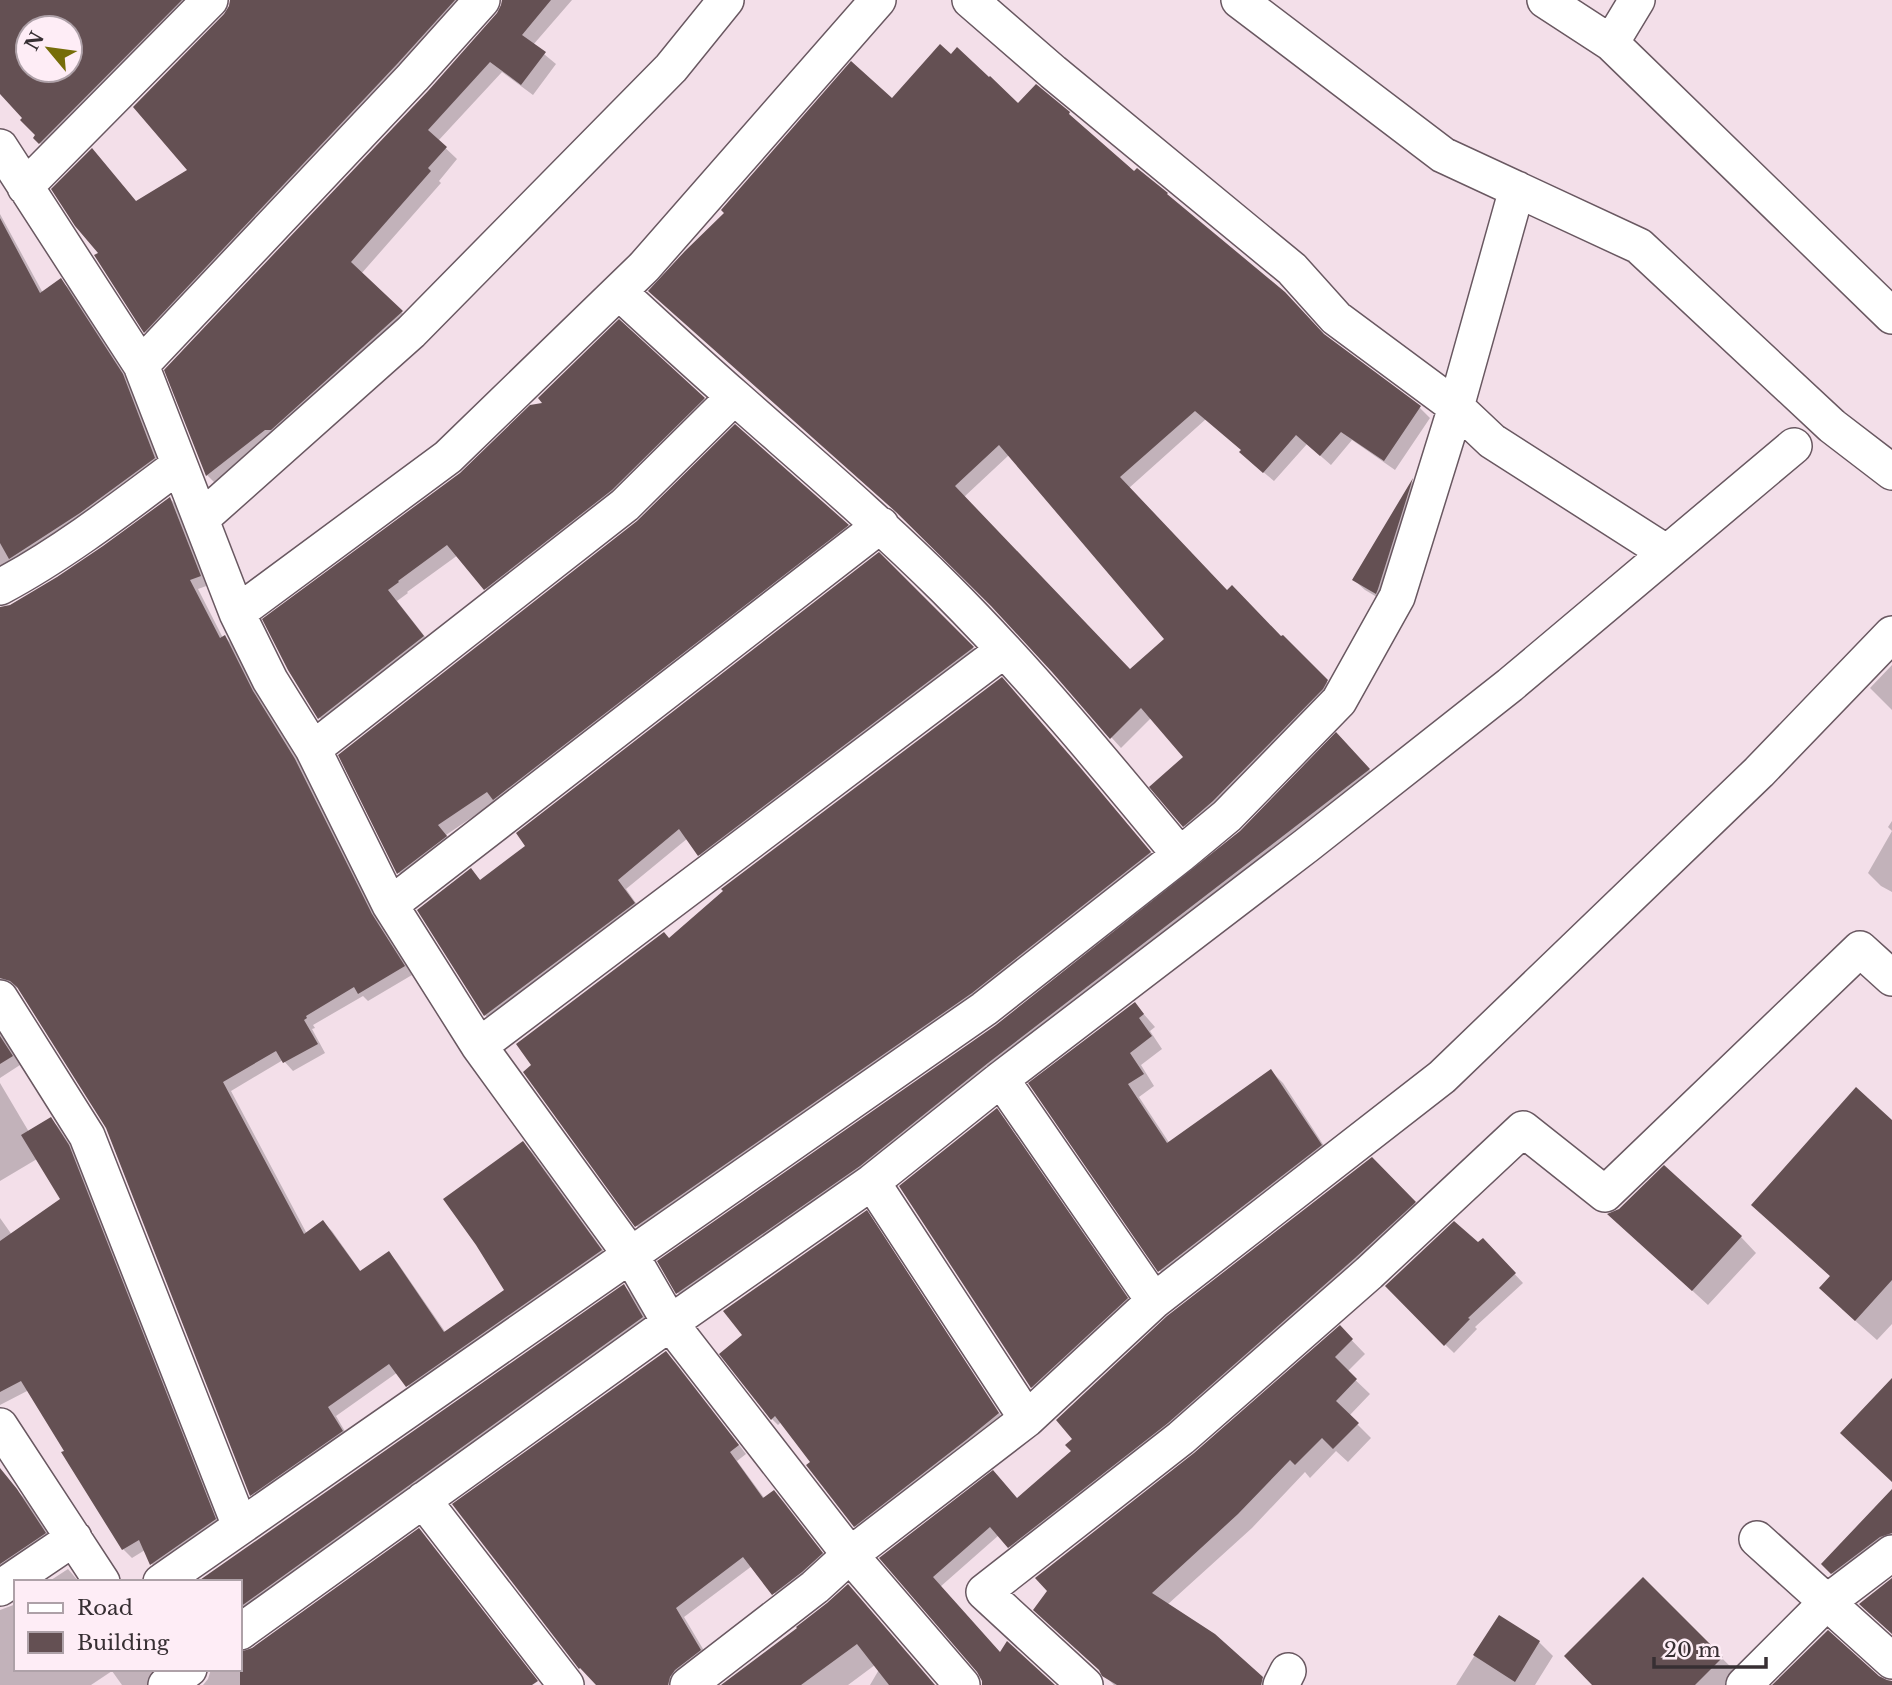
<svg xmlns="http://www.w3.org/2000/svg" width="1892" height="1685" font-family="'Libre Baskerville',serif">
	<rect width="100%" height="100%" fill="#f3dfe9"/>
	<path fill="#0003" fill-rule="evenodd" d="M 0,0 L 204,0 L 51,154 L 35,138 L 38,136 L 0,91 ZM 28,28 L 70,28 L 70,70 L 28,70 Z
		M 231,0 L 476,0 L 156,342 L 145,331 L 137,202 L 190,170 L 226,15 Z
		M 503,0 L 572,0 L 533,45 L 556,64 L 533,95 L 502,72 L 438,141 L 457,159 L 439,181 L 441,183 L 361,274 L 413,323 L 218,486 L 207,475 L 429,92 L 498,14 Z
		M 1036,86 L 1326,338 L 1420,408 L 1430,418 L 1395,470 L 1352,440 L 1331,465 L 1307,444 L 1274,481 L 1251,462 L 1243,451 L 1206,419 L 1129,488 L 1227,592 L 1281,638 L 1283,637 L 1337,692 L 1194,835 L 1184,825 L 1186,757 L 1151,718 L 1121,748 L 992,605 L 909,522 L 892,101 L 1019,106 ZM 1009,455 L 1166,639 L 1130,671 L 964,497 Z
		M 0,214 L 43,293 L 61,281 L 70,289 L 131,385 L 163,467 L 0,577 Z
		M 704,399 L 714,409 L 495,599 L 458,555 L 407,592 L 408,593 L 397,601 L 433,647 L 330,728 L 320,718 L 289,669 L 461,474 L 545,404 Z
		M 1413,481 L 1423,490 L 1387,603 L 1365,590 L 1354,580 Z
		M 170,499 L 179,507 L 209,585 L 198,589 L 223,638 L 225,637 L 234,646 L 261,701 L 304,770 L 380,925 L 412,975 L 368,1001 L 363,996 L 313,1025 L 315,1028 L 312,1029 L 325,1053 L 293,1071 L 283,1060 L 231,1091 L 307,1234 L 323,1222 L 332,1231 L 361,1272 L 389,1253 L 397,1262 L 446,1333 L 507,1290 L 523,1144 L 532,1152 L 610,1260 L 416,1395 L 398,1372 L 336,1416 L 350,1440 L 260,1503 L 251,1495 L 107,1128 L 19,988 L 8,986 L 0,989 L 0,609 L 10,606 L 81,563 Z
		M 847,526 L 856,535 L 496,801 L 446,835 L 455,846 L 408,882 L 399,873 L 340,755 Z
		M 879,555 L 982,657 L 708,863 L 699,854 L 688,838 L 626,889 L 643,913 L 494,1024 L 485,1015 L 471,870 L 481,881 L 527,846 Z
		M 1892,665 L 1892,710 L 1870,688 Z
		M 1344,743 L 1377,778 L 996,1071 L 686,1301 L 678,1293 L 660,1261 L 997,1026 L 1241,833 Z
		M 1087,776 L 1158,861 L 980,1000 L 645,1234 L 637,1226 L 525,1072 Z
		M 1892,821 L 1892,892 L 1881,886 L 1868,873 L 1892,831 L 1888,827 Z
		M 1135,1004 L 1155,1027 L 1150,1031 L 1162,1049 L 1141,1065 L 1154,1086 L 1139,1097 L 1170,1144 L 1271,1071 L 1283,1083 L 1332,1158 L 1171,1283 L 1160,1271 L 1031,1084 Z
		M 0,1033 L 20,1065 L 0,1078 Z
		M 0,1083 L 29,1132 L 51,1119 L 59,1128 L 77,1156 L 223,1529 L 160,1573 L 152,1564 L 145,1550 L 132,1558 L 123,1549 L 63,1453 L 66,1451 L 29,1390 L 0,1405 L 0,1218 L 12,1235 L 62,1199 L 37,1159 L 0,1181 Z
		M 1004,1118 L 1134,1306 L 1039,1394 L 1032,1387 Z
		M 1892,1122 L 1892,1324 L 1877,1340 L 1842,1309 L 1831,1277 L 1753,1205 Z
		M 1372,1159 L 1423,1212 L 1018,1555 L 999,1535 L 940,1587 L 1001,1654 L 1053,1685 L 983,1685 L 984,1682 L 979,1671 L 882,1558 L 1018,1500 L 1073,1451 Z
		M 872,1219 L 1004,1420 L 861,1532 L 855,1526 L 813,1462 L 781,1422 L 778,1425 L 772,1419 Z
		M 1625,1229 L 1741,1237 L 1756,1253 L 1708,1305 Z
		M 1483,1240 L 1523,1283 L 1475,1327 L 1477,1329 L 1454,1353 L 1417,1317 Z
		M 624,1286 L 633,1295 L 651,1327 L 240,1622 L 240,1582 Z
		M 1340,1328 L 1365,1354 L 1347,1372 L 1370,1394 L 1349,1416 L 1371,1438 L 1348,1462 L 1336,1451 L 1310,1478 L 1305,1472 L 1252,1528 L 1167,1605 L 1269,1685 L 1114,1685 L 1104,1675 L 1195,1455 Z
		M 666,1353 L 675,1362 L 746,1454 L 737,1461 L 765,1499 L 774,1492 L 783,1501 L 830,1562 L 782,1602 L 752,1566 L 684,1617 L 709,1659 L 679,1685 L 599,1685 Z
		M 0,1473 L 26,1500 L 53,1542 L 0,1578 Z
		M 1892,1491 L 1892,1552 L 1846,1587 L 1823,1564 Z
		M 419,1530 L 460,1581 L 530,1685 L 203,1685 L 208,1679 L 211,1669 L 240,1669 L 240,1653 L 252,1650 Z
		M 68,1569 L 79,1582 L 48,1582 Z
		M 1643,1580 L 1746,1682 L 1744,1685 L 1594,1685 Z
		M 16,1604 L 16,1669 L 174,1669 L 157,1685 L 122,1685 L 112,1671 L 91,1685 L 0,1685 L 0,1610 Z
		M 829,1604 L 934,1685 L 870,1685 L 887,1656 L 848,1685 L 725,1685 Z
		M 1499,1617 L 1539,1642 L 1553,1656 L 1535,1685 L 1456,1685 Z"/>
	<path fill="#645053" fill-rule="evenodd" d="M 0,0 L 182,0 L 39,144 L 33,138 L 35,135 L 20,120 L 22,118 L 0,94 ZM 28,28 L 70,28 L 70,70 L 28,70 Z
		M 230,0 L 455,0 L 398,63 L 144,333 L 94,255 L 98,253 L 75,226 L 51,189 L 92,148 L 136,201 L 187,170 L 133,107 L 224,14 L 229,6 Z
		M 502,0 L 551,0 L 522,35 L 546,52 L 521,85 L 490,62 L 428,130 L 447,147 L 428,168 L 431,171 L 351,262 L 403,311 L 271,430 L 265,430 L 206,476 L 164,370 L 428,91 L 497,13 L 501,5 Z
		M 940,44 L 951,54 L 957,47 L 989,77 L 990,76 L 1018,103 L 1036,84 L 1070,112 L 1069,114 L 1134,171 L 1137,168 L 1168,193 L 1167,194 L 1285,292 L 1324,334 L 1421,406 L 1384,461 L 1341,432 L 1320,456 L 1296,435 L 1263,473 L 1239,452 L 1241,450 L 1195,411 L 1120,477 L 1227,590 L 1232,585 L 1281,636 L 1283,635 L 1328,680 L 1323,689 L 1213,801 L 1183,827 L 1149,787 L 1183,757 L 1141,708 L 1110,739 L 1052,672 L 991,606 L 896,512 L 648,291 L 685,251 L 724,213 L 721,210 L 851,61 L 892,98 ZM 999,445 L 1164,639 L 1130,669 L 955,486 Z
		M 0,218 L 40,293 L 61,278 L 123,374 L 155,458 L 80,513 L 9,559 L 0,543 Z
		M 619,319 L 705,398 L 612,490 L 484,590 L 447,545 L 398,581 L 399,582 L 388,590 L 424,636 L 318,719 L 288,670 L 262,619 L 460,473 L 530,405 L 542,403 L 538,398 Z
		M 735,424 L 849,525 L 493,800 L 487,792 L 438,825 L 447,836 L 397,874 L 338,755 L 637,521 Z
		M 1413,478 L 1378,589 L 1376,594 L 1352,580 Z
		M 170,497 L 201,576 L 190,580 L 220,638 L 225,635 L 253,691 L 295,759 L 372,914 L 405,966 L 358,994 L 354,987 L 306,1016 L 307,1018 L 304,1020 L 318,1044 L 283,1063 L 276,1051 L 223,1082 L 304,1234 L 323,1220 L 360,1271 L 389,1251 L 444,1332 L 504,1290 L 476,1245 L 443,1199 L 523,1141 L 602,1250 L 406,1387 L 389,1364 L 328,1407 L 343,1431 L 250,1496 L 106,1128 L 17,987 L 10,981 L 0,978 L 0,607 L 10,605 L 57,577 L 103,546 Z
		M 879,552 L 974,647 L 698,856 L 679,829 L 618,880 L 635,903 L 484,1016 L 417,910 L 471,868 L 480,880 L 525,846 L 516,833 Z
		M 1002,677 L 1079,766 L 1151,852 L 972,993 L 635,1227 L 523,1072 L 531,1065 L 516,1044 L 664,932 L 669,938 L 723,891 L 721,889 Z
		M 1336,732 L 1370,769 L 988,1063 L 860,1166 L 676,1294 L 657,1261 L 996,1025 L 1240,831 Z
		M 1135,1002 L 1144,1014 L 1139,1018 L 1152,1036 L 1130,1053 L 1144,1074 L 1128,1084 L 1167,1143 L 1271,1069 L 1322,1145 L 1158,1272 L 1028,1083 Z
		M 0,1036 L 13,1056 L 0,1064 Z
		M 1856,1087 L 1892,1120 L 1892,1280 L 1855,1321 L 1819,1288 L 1830,1276 L 1751,1205 Z
		M 997,1108 L 1128,1298 L 1031,1388 L 899,1186 Z
		M 51,1117 L 69,1145 L 216,1519 L 150,1565 L 139,1540 L 122,1550 L 61,1452 L 64,1451 L 21,1381 L 0,1392 L 0,1241 L 60,1199 L 21,1135 Z
		M 1372,1157 L 1416,1202 L 1355,1258 L 1168,1423 L 1008,1548 L 990,1527 L 933,1577 L 1000,1652 L 1007,1641 L 1055,1685 L 982,1685 L 982,1681 L 977,1672 L 879,1558 L 993,1470 L 1017,1498 L 1071,1451 L 1065,1445 L 1072,1439 L 1056,1420 L 1167,1316 Z
		M 1664,1165 L 1742,1236 L 1692,1291 L 1607,1214 L 1619,1209 Z
		M 867,1210 L 999,1413 L 966,1440 L 854,1527 L 806,1465 L 810,1462 L 775,1416 L 771,1420 L 719,1354 L 742,1335 L 723,1311 Z
		M 1454,1221 L 1478,1242 L 1483,1238 L 1516,1273 L 1468,1318 L 1470,1319 L 1444,1346 L 1385,1286 Z
		M 624,1284 L 643,1317 L 240,1607 L 240,1582 L 197,1582 Z
		M 1340,1325 L 1353,1339 L 1335,1357 L 1357,1379 L 1336,1401 L 1359,1423 L 1333,1449 L 1322,1438 L 1295,1465 L 1290,1460 L 1238,1514 L 1152,1593 L 1215,1634 L 1263,1677 L 1261,1685 L 1117,1685 L 1102,1676 L 1099,1670 L 1033,1610 L 1047,1591 L 1035,1578 L 1194,1453 Z
		M 666,1351 L 739,1445 L 730,1452 L 763,1498 L 774,1490 L 823,1553 L 802,1572 L 772,1595 L 743,1557 L 676,1608 L 701,1650 L 675,1670 L 670,1677 L 668,1685 L 596,1685 L 580,1668 L 579,1669 L 452,1504 Z
		M 1892,1378 L 1892,1482 L 1840,1433 Z
		M 0,1468 L 17,1489 L 46,1533 L 0,1564 Z
		M 1892,1489 L 1892,1533 L 1880,1537 L 1831,1574 L 1821,1564 Z
		M 419,1528 L 538,1681 L 532,1685 L 240,1685 L 240,1652 L 252,1648 Z
		M 1643,1577 L 1723,1657 L 1695,1685 L 1592,1685 L 1564,1656 Z
		M 1892,1578 L 1892,1634 L 1859,1604 Z
		M 848,1584 L 935,1685 L 889,1685 L 857,1644 L 801,1685 L 721,1685 L 797,1628 L 796,1627 L 827,1603 Z
		M 1499,1615 L 1540,1641 L 1515,1682 L 1473,1655 Z
		M 1828,1630 L 1879,1676 L 1887,1680 L 1892,1681 L 1892,1685 L 1772,1685 Z"/>
	<g fill="none" stroke-linecap="round" stroke-linejoin="round">
		<g stroke="#695861" stroke-width="38">
			<path id="street" d="M 970,0 L 1053,72 L 1292,269 L 1336,318 L 1456,407 L 1492,441 L 1667,553
				M 1239,0 L 1443,155 L 1639,246 L 1832,426 L 1892,472
				M 1545,0 L 1611,43 L 1892,316
				M 1611,43 L 1637,0
				M 0,147 L 141,365 L 237,613 L 270,680 L 313,749 L 390,905 L 479,1046 L 630,1254 L 670,1323 L 850,1555 L 962,1685
				M 25,187 L 210,0
				M 619,292 C 658,328 697,364 737,399 C 807,461 879,522 945,588 C 1029,672 1105,764 1180,855
				M 141,365 L 413,77 L 482,0
				M 201,519 L 411,332 L 671,68 L 726,0
				M 0,587 C 62,554 123,507 179,465
				M 237,613 L 448,457 L 644,267 L 878,0
				M 313,749 L 625,505 L 734,397
				M 390,905 L 881,525
				M 0,998 L 87,1136 L 240,1526
				M 479,1046 L 1004,650
				M 1001,1079 L 1154,1301
				M 872,1182 L 1027,1419
				M 0,1426 L 102,1582
				M 423,1500 L 566,1685
				M 1757,1539 L 1892,1661
				M 161,1582 L 984,1009 L 1180,855 L 1227,816 L 1339,701 L 1397,597 L 1456,407 L 1517,189
				M 0,1588 L 74,1538
				M 240,1632 L 670,1323 L 872,1182 L 1001,1079 L 1307,845 L 1510,685 L 1794,446
				M 166,1685 L 189,1669
				M 688,1685 L 815,1587 L 850,1555 L 1027,1419 L 1154,1301 L 1442,1077 L 1759,772 L 1892,634
				M 1085,1685 L 984,1592 L 1181,1438 L 1369,1273 L 1523,1129 L 1605,1194 L 1860,949 L 1892,978
				M 1281,1685 L 1288,1671
				M 1744,1685 L 1826,1603 L 1892,1553"/>
		</g>
		<use href="#street" stroke="#fff" stroke-width="35"/>
	</g>
	<rect x="14" y="1580" width="228" height="91" fill="#feedf6" stroke="#aea1a8" stroke-width="2"/>
	<rect x="28" y="1603" width="35" height="10" fill="#ffffff" stroke="#aea1a8" stroke-width="2"/>
	<text x="77" y="1615" font-size="21" fill="#372f33">Road</text>
	<rect x="28" y="1632" width="35" height="21" fill="#645053" stroke="#aea1a8" stroke-width="2"/>
	<text x="77" y="1650" font-size="21" fill="#372f33">Building</text>
	<g transform="translate(49 49) rotate(299)"><circle r="33" fill="#feedf6" stroke="#aea1a8" stroke-width="2"/>
	<path d="M0-5L12 26L0 18L-12 26Z" fill="#766d09"/>
	<text y="-10" font-size="19" font-weight="bold" text-anchor="middle" fill="#372f33">N</text>
	</g>
	<path d="M1654 1657v10h112v-10" fill="none" stroke="#372f33" stroke-width="3.5"/>
	<text x="1664" y="1657" font-size="21" fill="#372f33" stroke="#feedf6" stroke-width="5" paint-order="stroke">20 m</text>
</svg>
